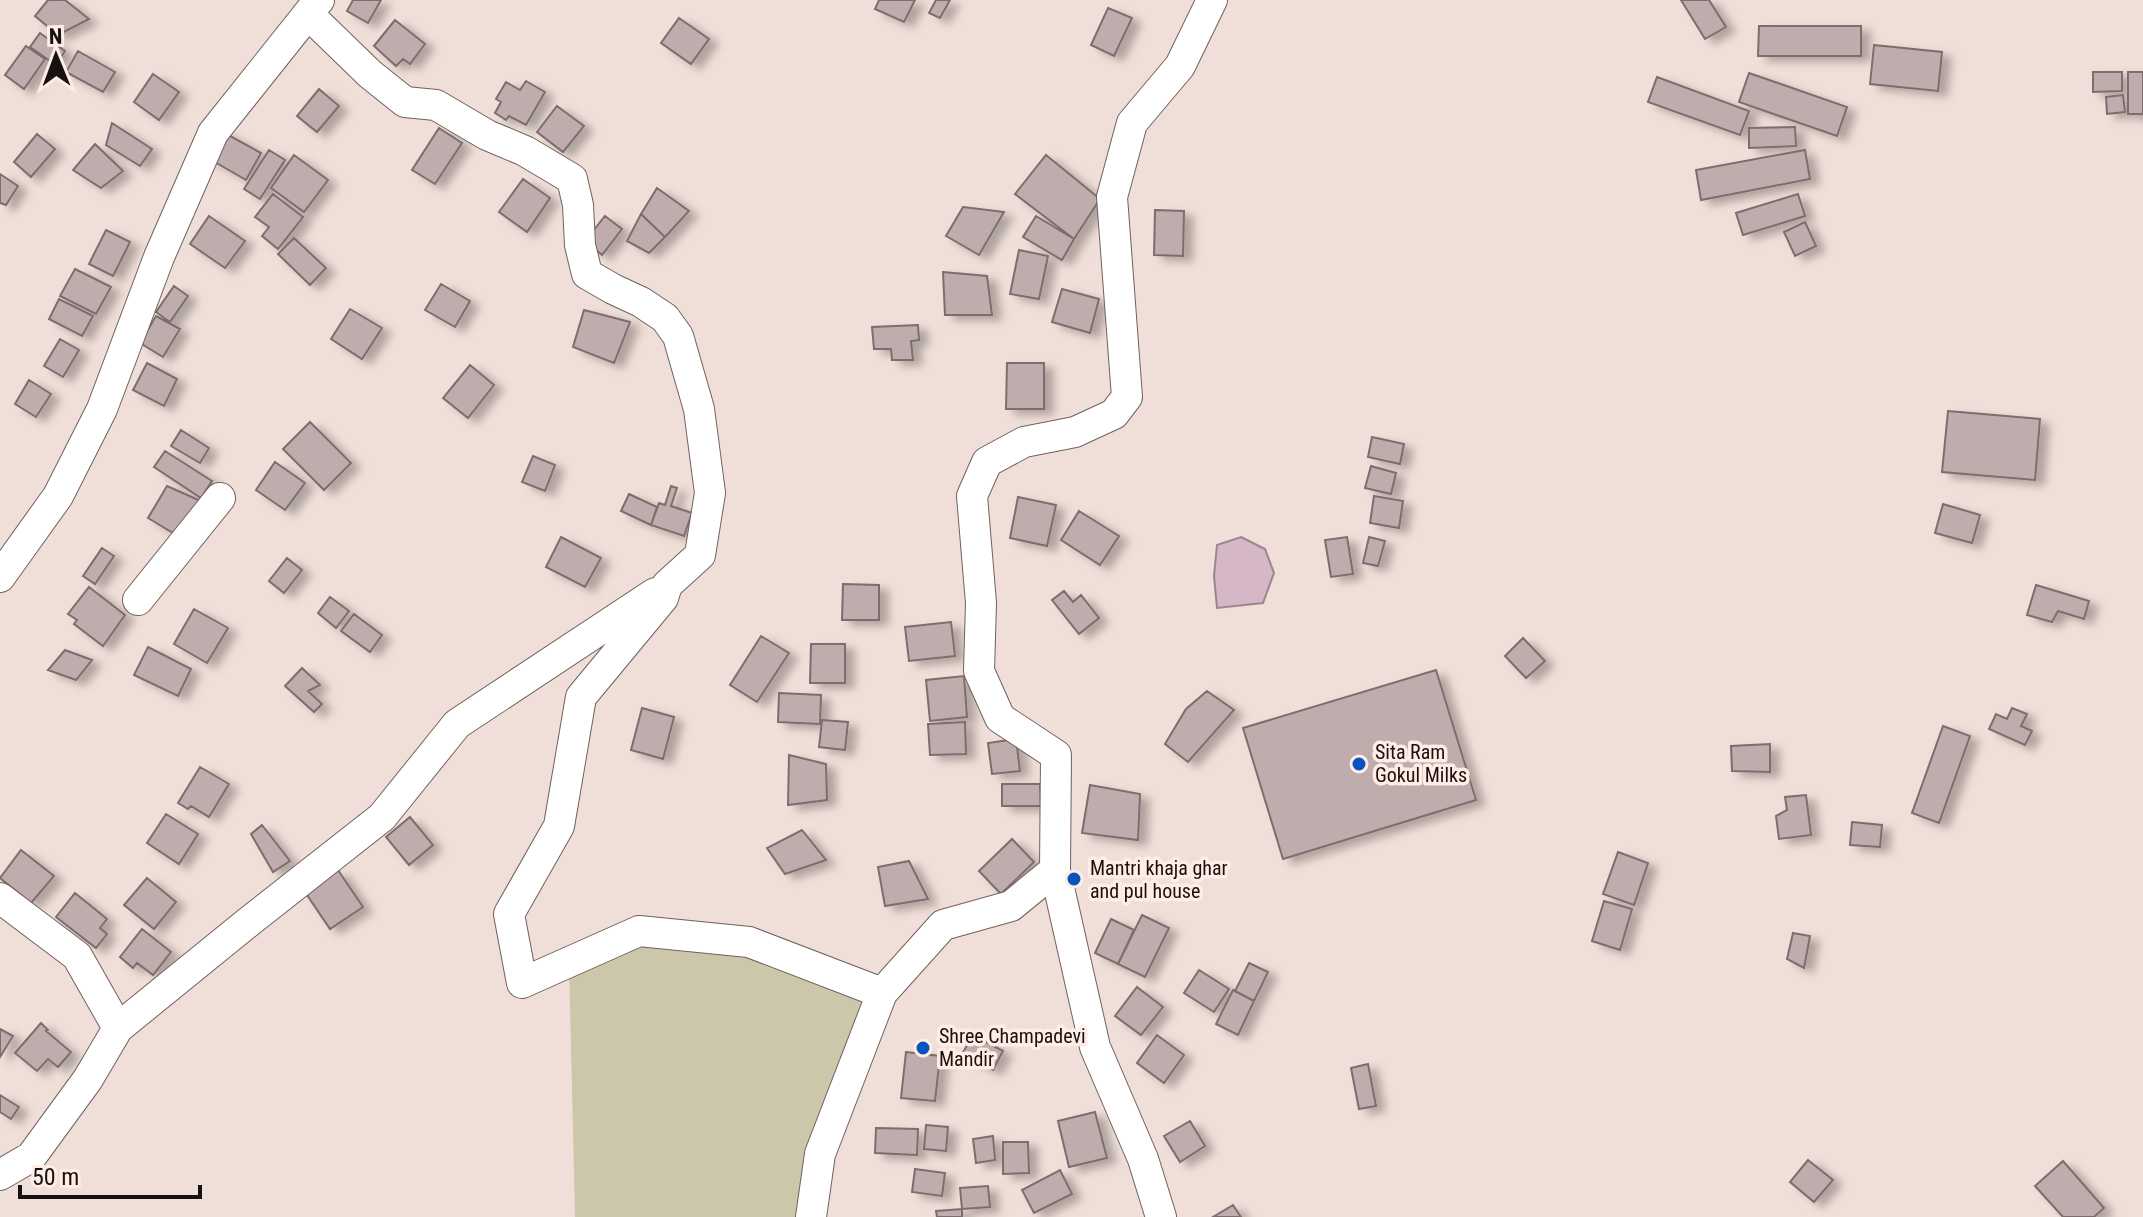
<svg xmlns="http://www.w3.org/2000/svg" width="2143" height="1217" font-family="'Roboto Condensed',sans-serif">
	<defs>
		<filter id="shadow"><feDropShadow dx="9" dy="5" stdDeviation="4" flood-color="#0004"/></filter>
	</defs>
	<rect width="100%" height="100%" fill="#f0dfd8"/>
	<path fill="#ccc6aa" d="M 642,941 L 744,952 L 882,993 L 806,1217 L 575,1217 L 569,962 Z"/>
	<path fill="#d6b7c7" stroke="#9d8590" stroke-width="2" d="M 1241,537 L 1265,549 L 1274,573 L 1263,603 L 1217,608 L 1214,576 L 1217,545 Z"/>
	<path fill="#bfadae" stroke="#7d6d6e" stroke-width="2" filter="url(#shadow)" d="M 48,0 L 65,0 L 89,19 L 58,35 L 35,16 Z
		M 353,0 L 381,0 L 368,23 L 347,11 Z
		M 879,0 L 915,0 L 904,22 L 875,9 Z
		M 936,0 L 950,0 L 940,18 L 929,13 Z
		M 1681,0 L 1709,0 L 1726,27 L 1705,39 Z
		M 1108,8 L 1132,18 L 1114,56 L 1091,45 Z
		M 679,18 L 709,39 L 691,64 L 661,43 Z
		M 395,20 L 425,44 L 410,64 L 403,59 L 396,66 L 374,46 Z
		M 1759,26 L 1861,26 L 1861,56 L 1758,56 Z
		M 40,33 L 65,51 L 56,65 L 30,47 Z
		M 1874,45 L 1942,52 L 1938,91 L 1870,84 Z
		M 26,46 L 45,59 L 24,89 L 5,75 Z
		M 78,51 L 115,72 L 103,92 L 66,72 Z
		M 2093,72 L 2122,72 L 2122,91 L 2093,92 Z
		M 2128,72 L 2143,72 L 2143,114 L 2128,114 Z
		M 1749,73 L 1847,107 L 1837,136 L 1739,102 Z
		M 153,74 L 179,92 L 159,120 L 134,102 Z
		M 1657,77 L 1749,111 L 1740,135 L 1648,102 Z
		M 526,81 L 545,92 L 526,125 L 509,116 L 506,120 L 495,113 L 501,102 L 496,99 L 506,82 L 520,90 Z
		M 319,89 L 339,106 L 317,132 L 297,116 Z
		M 2123,95 L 2125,112 L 2107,114 L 2106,97 Z
		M 557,106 L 584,126 L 563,152 L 537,132 Z
		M 112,123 L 152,149 L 140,166 L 106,145 Z
		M 1795,127 L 1796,146 L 1749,148 L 1749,128 Z
		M 439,128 L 462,143 L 435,184 L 412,170 Z
		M 221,131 L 261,153 L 246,180 L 206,157 Z
		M 37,134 L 55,149 L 31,177 L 14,162 Z
		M 95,144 L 123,171 L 101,188 L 73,170 Z
		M 269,150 L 285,160 L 260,199 L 244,189 Z
		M 1805,150 L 1810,179 L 1701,200 L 1696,170 Z
		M 294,155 L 328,180 L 304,212 L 271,188 Z
		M 1046,155 L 1100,199 L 1074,239 L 1015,194 Z
		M 0,174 L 18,186 L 6,205 L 0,203 Z
		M 523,179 L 550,198 L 527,232 L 499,212 Z
		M 657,188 L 689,211 L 665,237 L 641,214 Z
		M 273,194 L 303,217 L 278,249 L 262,236 L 269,227 L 255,217 Z
		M 1798,194 L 1805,216 L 1743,235 L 1736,213 Z
		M 963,207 L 1004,212 L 979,255 L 946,236 Z
		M 1155,210 L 1184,211 L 1183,256 L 1154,255 Z
		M 641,214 L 665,237 L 649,253 L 627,241 Z
		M 209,216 L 245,241 L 225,268 L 190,244 Z
		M 605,216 L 622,229 L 602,255 L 585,241 Z
		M 1036,216 L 1074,239 L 1062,260 L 1023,237 Z
		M 1805,222 L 1816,246 L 1795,256 L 1784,232 Z
		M 106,230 L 130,242 L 113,276 L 89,264 Z
		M 294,238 L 326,268 L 310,285 L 278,254 Z
		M 1019,250 L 1048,256 L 1039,299 L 1010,294 Z
		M 75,269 L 111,287 L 96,314 L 60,296 Z
		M 943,272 L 987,276 L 992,315 L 945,315 Z
		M 441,284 L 470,301 L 455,327 L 425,310 Z
		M 174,286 L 188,296 L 170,322 L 156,312 Z
		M 1062,289 L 1099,299 L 1090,333 L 1052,322 Z
		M 59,299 L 93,316 L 82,336 L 49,319 Z
		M 350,309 L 382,328 L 362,359 L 331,339 Z
		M 584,310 L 630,322 L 614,363 L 573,347 Z
		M 156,316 L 180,329 L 163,357 L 140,343 Z
		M 918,325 L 919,340 L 911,341 L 913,360 L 892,360 L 891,349 L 874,349 L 872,327 Z
		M 60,339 L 79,350 L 63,377 L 44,366 Z
		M 147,363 L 177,379 L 164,406 L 133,390 Z
		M 1007,363 L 1044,363 L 1044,409 L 1006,409 Z
		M 470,365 L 494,385 L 468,418 L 443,398 Z
		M 29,380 L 51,394 L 36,417 L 15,404 Z
		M 1948,411 L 2040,419 L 2035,480 L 1942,472 Z
		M 310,422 L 351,463 L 324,490 L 283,449 Z
		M 181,430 L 209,448 L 200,463 L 171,446 Z
		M 1372,437 L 1404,444 L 1400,464 L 1368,457 Z
		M 165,451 L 212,481 L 201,498 L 154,467 Z
		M 533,456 L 555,465 L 545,491 L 522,482 Z
		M 275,462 L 305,483 L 285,510 L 256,490 Z
		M 1371,466 L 1396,473 L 1391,494 L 1365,488 Z
		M 167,486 L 203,502 L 178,536 L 148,518 Z
		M 671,486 L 677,488 L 671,506 L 692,513 L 684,536 L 651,525 L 659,503 L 665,505 Z
		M 629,494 L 657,507 L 651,525 L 621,511 Z
		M 1374,496 L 1403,501 L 1399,528 L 1370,523 Z
		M 1018,497 L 1056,505 L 1047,546 L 1010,538 Z
		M 1943,504 L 1980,515 L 1972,543 L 1935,533 Z
		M 1079,511 L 1119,536 L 1100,565 L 1061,540 Z
		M 561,537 L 601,558 L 585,587 L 546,567 Z
		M 1347,537 L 1353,574 L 1331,577 L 1325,540 Z
		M 1369,537 L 1385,541 L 1378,566 L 1363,563 Z
		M 102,548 L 114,556 L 95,584 L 83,576 Z
		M 287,558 L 302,570 L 284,593 L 269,581 Z
		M 843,584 L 879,585 L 879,620 L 842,620 Z
		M 2036,585 L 2089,601 L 2084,619 L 2058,611 L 2052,622 L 2027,615 Z
		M 89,587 L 125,615 L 103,646 L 74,624 L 77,620 L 68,614 Z
		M 1064,591 L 1073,602 L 1081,595 L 1099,618 L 1079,634 L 1052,600 Z
		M 330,597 L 349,611 L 336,628 L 318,613 Z
		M 194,609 L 228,628 L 207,663 L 174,644 Z
		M 354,614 L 382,635 L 370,652 L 341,631 Z
		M 951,622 L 955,656 L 909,661 L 905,627 Z
		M 761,636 L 789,653 L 757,702 L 730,685 Z
		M 1523,638 L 1545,661 L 1526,678 L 1505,656 Z
		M 811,644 L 845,644 L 845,683 L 810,683 Z
		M 148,647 L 191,669 L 178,696 L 134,675 Z
		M 65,650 L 92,660 L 76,680 L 48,670 Z
		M 302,668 L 320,685 L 308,691 L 322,704 L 314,712 L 285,686 Z
		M 1436,670 L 1476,800 L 1283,859 L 1243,728 Z
		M 964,676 L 967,717 L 930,721 L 926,680 Z
		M 1207,691 L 1234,710 L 1188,762 L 1165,744 L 1186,709 Z
		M 779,693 L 821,695 L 820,724 L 778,722 Z
		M 642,708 L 674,717 L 663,759 L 631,750 Z
		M 2012,708 L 2027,714 L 2021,726 L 2032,731 L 2025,745 L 1989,729 L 1996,714 L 2007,719 Z
		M 822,720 L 848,722 L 845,750 L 819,747 Z
		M 965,722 L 966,754 L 930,755 L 928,724 Z
		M 1943,726 L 1970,736 L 1939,823 L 1912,813 Z
		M 1016,739 L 1020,771 L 992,774 L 988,743 Z
		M 1770,744 L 1770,772 L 1732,771 L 1731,746 Z
		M 789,755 L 826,764 L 827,800 L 788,805 Z
		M 200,767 L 229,784 L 209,817 L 191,806 L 188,809 L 178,803 Z
		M 1002,784 L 1040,784 L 1041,806 L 1002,806 Z
		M 1090,785 L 1140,794 L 1138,840 L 1082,833 Z
		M 1806,795 L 1811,835 L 1779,839 L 1776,816 L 1787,810 L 1785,797 Z
		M 166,814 L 198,834 L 179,864 L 147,843 Z
		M 410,817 L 433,845 L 409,865 L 386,837 Z
		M 1852,822 L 1882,825 L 1880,847 L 1850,845 Z
		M 262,825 L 290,861 L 273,872 L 251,834 Z
		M 802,830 L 826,860 L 785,874 L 767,848 Z
		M 1012,839 L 1034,862 L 1001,894 L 979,871 Z
		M 21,850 L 54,876 L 31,903 L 0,878 Z
		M 1618,852 L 1648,863 L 1634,905 L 1603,894 Z
		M 909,861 L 928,899 L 885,906 L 878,867 Z
		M 338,870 L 363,907 L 330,929 L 305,892 Z
		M 147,878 L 176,902 L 154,929 L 124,905 Z
		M 75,893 L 107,919 L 100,928 L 107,934 L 96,948 L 56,917 Z
		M 1604,901 L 1632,909 L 1620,950 L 1592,941 Z
		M 1142,915 L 1169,928 L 1145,977 L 1118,964 Z
		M 1111,919 L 1134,930 L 1118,964 L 1095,953 Z
		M 142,929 L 171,952 L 153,975 L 137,963 L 133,968 L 120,957 Z
		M 1793,933 L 1810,936 L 1804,968 L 1787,959 Z
		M 1249,963 L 1268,972 L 1254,1001 L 1235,991 Z
		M 1199,970 L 1229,989 L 1214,1012 L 1184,993 Z
		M 1137,987 L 1163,1007 L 1141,1035 L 1115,1016 Z
		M 1233,990 L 1254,1001 L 1238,1035 L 1216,1024 Z
		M 41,1023 L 48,1030 L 46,1031 L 71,1052 L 58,1067 L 48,1059 L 37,1071 L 15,1053 Z
		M 0,1029 L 13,1036 L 0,1057 Z
		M 973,1035 L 1003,1051 L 993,1070 L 962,1054 Z
		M 1157,1035 L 1184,1055 L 1164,1083 L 1137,1063 Z
		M 906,1052 L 940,1056 L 935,1101 L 901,1098 Z
		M 1368,1064 L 1376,1106 L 1359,1109 L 1351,1068 Z
		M 0,1095 L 19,1107 L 11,1119 L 0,1112 Z
		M 1095,1112 L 1107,1158 L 1069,1167 L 1058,1121 Z
		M 1190,1121 L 1205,1146 L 1180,1162 L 1164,1136 Z
		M 926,1125 L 948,1127 L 946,1151 L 924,1149 Z
		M 876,1128 L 918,1129 L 917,1155 L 875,1153 Z
		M 993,1136 L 995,1160 L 976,1163 L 973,1139 Z
		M 1003,1142 L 1028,1142 L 1029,1173 L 1003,1174 Z
		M 1808,1160 L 1833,1180 L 1814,1202 L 1790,1182 Z
		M 2063,1161 L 2104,1208 L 2094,1217 L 2063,1217 L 2035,1186 Z
		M 915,1169 L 945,1173 L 942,1196 L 912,1192 Z
		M 1060,1170 L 1072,1194 L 1034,1213 L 1022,1190 Z
		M 988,1186 L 990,1207 L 962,1209 L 960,1188 Z
		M 1233,1205 L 1241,1217 L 1213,1217 Z
		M 962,1209 L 962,1217 L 937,1217 L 936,1211 Z"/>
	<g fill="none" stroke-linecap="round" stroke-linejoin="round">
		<g stroke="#70615c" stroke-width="32">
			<path id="minor" d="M 308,14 L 370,74 L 405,102 L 436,105 L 487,135 L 525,151 L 572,179 L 578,205 L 580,245 L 587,274 L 613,289 L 641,302 L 665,318 L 678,336 L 699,409 L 710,493 L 700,555 L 667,585 L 663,598 L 581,697 L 559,826 L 509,914 L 522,983 L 639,931 L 749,942 L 882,993
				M 0,577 L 58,496 L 102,409 L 159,257 L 213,133 L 319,0
				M 138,600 L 220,498
				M 0,898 L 77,956 L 118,1028
				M 0,1175 L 31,1157 L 88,1079 L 118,1028 L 251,920 L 382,817 L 457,724 L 655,593
				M 811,1217 L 820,1154 L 882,993 L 943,925 L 1011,906 L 1055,870
				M 1161,1217 L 1143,1159 L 1095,1047 L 1055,870 L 1056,755 L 1000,718 L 979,671 L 981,603 L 972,496 L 987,462 L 1024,442 L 1075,432 L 1114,414 L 1127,397 L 1112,197 L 1132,123 L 1180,66 L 1212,0"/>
		</g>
		<use href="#minor" stroke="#fff" stroke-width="30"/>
	</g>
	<g fill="#0953be" stroke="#feece5" stroke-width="3">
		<circle cx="1359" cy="764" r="8"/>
		<circle cx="1074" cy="879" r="8"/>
		<circle cx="923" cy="1048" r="8"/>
	</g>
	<g text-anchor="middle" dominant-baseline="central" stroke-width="7" stroke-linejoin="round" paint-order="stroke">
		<g font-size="20" fill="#17110f" stroke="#feece5" text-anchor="start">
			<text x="1375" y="752">Sita Ram<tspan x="1375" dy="23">Gokul Milks</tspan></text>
			<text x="1090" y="868">Mantri khaja ghar<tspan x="1090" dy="23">and pul house</tspan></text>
			<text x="939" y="1036">Shree Champadevi<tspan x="939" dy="23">Mandir</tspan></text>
		</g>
	</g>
	<g transform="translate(56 56) rotate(359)" stroke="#feece5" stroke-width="6" paint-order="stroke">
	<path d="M0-6L14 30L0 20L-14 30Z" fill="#17110f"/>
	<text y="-12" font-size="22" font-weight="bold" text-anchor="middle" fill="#17110f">N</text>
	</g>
	<path d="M20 1185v12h180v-12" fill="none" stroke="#17110f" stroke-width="4"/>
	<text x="32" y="1185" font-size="24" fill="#17110f" stroke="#feece5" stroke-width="6" paint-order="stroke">50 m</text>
</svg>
